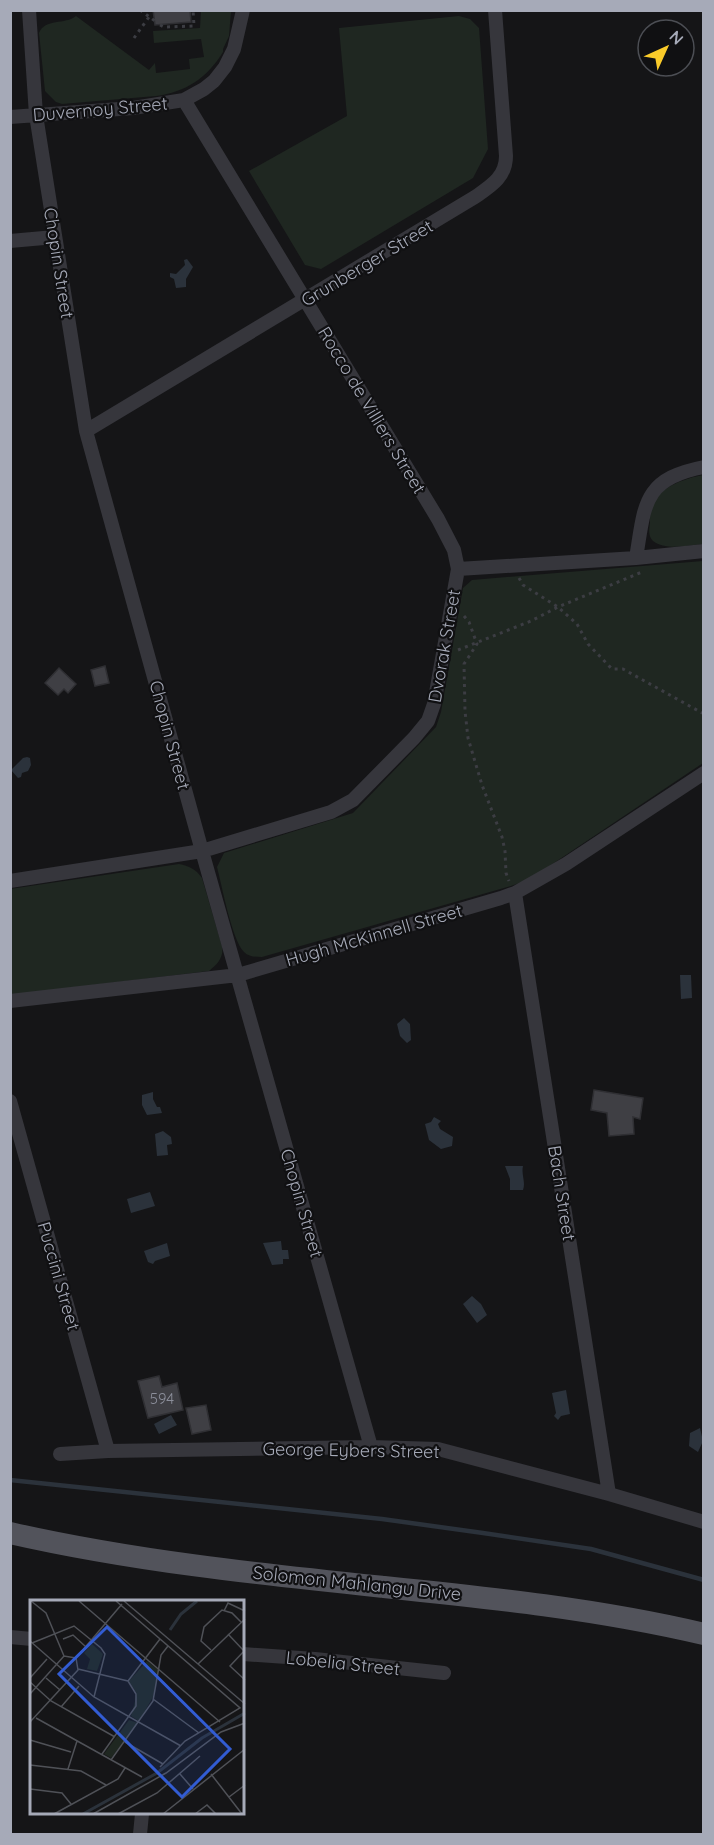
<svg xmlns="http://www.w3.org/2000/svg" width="714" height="1845" font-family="Quicksand,sans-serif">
	<rect width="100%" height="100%" fill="#151517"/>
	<path fill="#1f2721" d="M 217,10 L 231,11 L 229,36 L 223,49 L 223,52 C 207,78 186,92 156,96 L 62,104 L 56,102 L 45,91 L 39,33 C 45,18 65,25 76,16 L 149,70 L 155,63 L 156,73 L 190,69 L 189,59 L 204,57 L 201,39 L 154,43 L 153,31 L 200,28 L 201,11 Z
		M 459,16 L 470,19 L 479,28 L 488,149 L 473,178 L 321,269 L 305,265 L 249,171 L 347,116 L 339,28 Z
		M 703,475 L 703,544 C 689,545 666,551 653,541 C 648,536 649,529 650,523 C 650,517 650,510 652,504 C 660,487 686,478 703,475 Z
		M 703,561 L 703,763 L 530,879 L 511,886 L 262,957 C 256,957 249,957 244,952 C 232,940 222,886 217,867 L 224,853 L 353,813 L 436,727 L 441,712 L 463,588 L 472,580 Z
		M 179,864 C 189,866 196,869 202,878 L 222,946 C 224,957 218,964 209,971 L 11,995 L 10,889 Z"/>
	<path fill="#2b323b" d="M 187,259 L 193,267 L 186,279 L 186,287 L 176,288 L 174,279 L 170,277 L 170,273 L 176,274 L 185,265 L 184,260 Z
		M 27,757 L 30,758 L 31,765 L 28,771 L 22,773 L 21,777 L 18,778 L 11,770 L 23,758 Z
		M 680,975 L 691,975 L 692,998 L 681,999 Z
		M 404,1018 L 410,1024 L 411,1040 L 407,1043 L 400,1036 L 397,1024 Z
		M 153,1092 L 153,1099 L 157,1107 L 160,1107 L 162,1113 L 147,1115 L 142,1105 L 142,1095 Z
		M 434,1117 L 441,1121 L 438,1124 L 440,1129 L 453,1137 L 452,1146 L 441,1149 L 429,1140 L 425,1124 L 431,1122 Z
		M 163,1131 L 171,1137 L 172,1144 L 167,1145 L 168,1155 L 157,1156 L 155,1134 Z
		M 505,1166 L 523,1166 C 521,1175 526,1182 523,1190 L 510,1190 L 510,1179 Z
		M 150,1192 L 155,1206 L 131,1213 L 127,1199 Z
		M 281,1241 L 282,1250 L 288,1250 L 289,1259 L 283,1259 L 283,1264 L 272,1265 L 263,1243 Z
		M 167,1243 L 170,1256 L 155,1261 L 153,1264 L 148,1262 L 144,1251 Z
		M 472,1296 L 481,1304 L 487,1315 L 477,1323 L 463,1304 Z
		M 566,1390 L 570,1414 L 561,1416 L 558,1420 L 554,1416 L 556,1413 L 552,1393 Z
		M 171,1415 L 177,1425 L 159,1434 L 154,1424 Z
		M 700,1428 L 703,1441 L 698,1452 L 689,1446 L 690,1433 Z"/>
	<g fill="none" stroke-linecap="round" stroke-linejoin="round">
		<path stroke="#2b323b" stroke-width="4.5" d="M 10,1480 L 382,1519 L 483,1533 L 591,1549 L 704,1580"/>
	</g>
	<path fill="#3f3f44" stroke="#2f2f33" stroke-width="1.5" d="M 153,10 L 190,10 L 191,22 L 155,25 Z
		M 105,666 L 109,683 L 95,686 L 91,670 Z
		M 59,668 L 76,684 L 68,693 L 64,689 L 58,695 L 45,683 Z
		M 594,1090 L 643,1098 L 640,1119 L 633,1117 L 634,1134 L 609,1136 L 607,1113 L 591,1110 Z
		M 159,1376 L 162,1387 L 177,1383 L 183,1410 L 148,1418 L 138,1381 Z
		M 206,1405 L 211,1430 L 192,1434 L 186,1408 Z"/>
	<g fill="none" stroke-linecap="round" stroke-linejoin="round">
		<path stroke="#3c3d43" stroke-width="3" stroke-dasharray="3 4.5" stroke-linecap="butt" d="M 140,10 L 155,21
			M 160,25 L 164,27 L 194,26 L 193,10
			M 134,38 L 149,17
			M 519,578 L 523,585 L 558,607 L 577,624 L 588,644 L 612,669 L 623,669 L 704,714
			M 464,616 L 469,622 L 477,644 L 464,664 L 465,711 L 468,738 L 482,785 L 502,837 L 505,851 L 506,873 L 509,881
			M 458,650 L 531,621 L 558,607 L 642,572"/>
		<path stroke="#36363c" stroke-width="14" d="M 29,10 L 36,115 L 86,431 L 202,851 L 371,1447
			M 10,117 L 133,108 L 184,100 L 204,89 L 214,81 L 225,67 L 234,49 L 243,10
			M 10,241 L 55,237
			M 86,431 L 475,197 C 491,186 506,177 506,156 L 495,10
			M 636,558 C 645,505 642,479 704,467
			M 458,569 L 636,558 L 704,551
			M 10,881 L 202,851 L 331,812 L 353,800 L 414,738 L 428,721 L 434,704 L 458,569 L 454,550 L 438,519 L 184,100
			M 515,893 L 609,1494
			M 10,1001 L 238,975 L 501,898 L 515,893 L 566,864 L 704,773
			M 10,1101 L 108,1451
			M 60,1454 L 108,1451 L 371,1447 L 438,1449 L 609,1494 L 704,1522
			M 10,1637 L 32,1639
			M 243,1654 L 315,1659 L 444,1673
			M 140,1834 L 142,1814"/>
		<path stroke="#52535b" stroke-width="22" d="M 10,1533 C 133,1561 259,1574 384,1587 C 491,1598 598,1609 704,1634"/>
	</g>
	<g text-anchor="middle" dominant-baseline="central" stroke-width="4.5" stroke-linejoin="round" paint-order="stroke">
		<g font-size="15" fill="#8c8f9b">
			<text x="162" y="1398">594</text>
		</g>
		<g font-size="18" fill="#a6aab8" stroke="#101012">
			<text transform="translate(100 109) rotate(-5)">Duvernoy Street</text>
			<text transform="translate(59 263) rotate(81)">Chopin Street</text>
			<text transform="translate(367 263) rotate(-31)">Grunberger Street</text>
			<text transform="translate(372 410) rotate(59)">Rocco de Villiers Street</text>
			<text transform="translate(444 646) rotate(-80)">Dvorak Street</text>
			<text transform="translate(170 735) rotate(75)">Chopin Street</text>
			<text transform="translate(374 935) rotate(-16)">Hugh McKinnell Street</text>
			<text transform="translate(562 1193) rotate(81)">Bach Street</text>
			<text transform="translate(302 1203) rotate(74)">Chopin Street</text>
			<text transform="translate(59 1276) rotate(74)">Puccini Street</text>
			<text transform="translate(351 1450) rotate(1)">George Eybers Street</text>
			<text transform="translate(357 1583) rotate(6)">Solomon Mahlangu Drive</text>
			<text transform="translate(343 1663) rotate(6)">Lobelia Street</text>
		</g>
	</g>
	<g transform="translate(30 1600)">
		<rect width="214" height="214" fill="#151517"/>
		<path d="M 62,44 L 73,54 L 67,71 L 57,69 L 60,59 L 54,53 ZM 117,61 L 128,70 L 123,97 L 109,121 L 101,116 L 107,94 L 99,81 ZM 99,120 L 108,123 L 81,158 L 74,154 Z" fill="#1f2721"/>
		<path fill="none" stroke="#2b323b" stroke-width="3" d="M 140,30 L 151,14 L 167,1M 53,214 L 127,173 L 172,138 L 215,113"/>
		<path fill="none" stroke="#4f5157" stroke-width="1.5" d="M 1,1 L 16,13 L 34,56M 49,1 L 190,122M 86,1 L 210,108 L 155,141 L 130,167M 94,1 L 215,104M 194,11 L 198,3 L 215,11M 198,34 L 214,51M 33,39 L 43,35 L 56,47M 0,41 L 64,97 L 151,146M 2,43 L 44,26 L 71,48 L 75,54 L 64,97M 181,50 L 171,41 L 174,27 L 192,10 L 202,13 L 211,22M 215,50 L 200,66 L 215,80M 46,58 L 92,4M 168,64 L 215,19M 48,69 L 98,81M 0,78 L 17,59M 16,78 L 30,90M 98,81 L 130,39M 0,82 L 21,101 L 85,137M 0,94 L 34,56 L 46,58M 123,99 L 169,133M 31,107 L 49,86M 6,118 L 112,177M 0,122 L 48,70 L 46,58M 0,140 L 41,152M 95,142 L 133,164M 72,154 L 106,106 L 106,94 L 98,81M 81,160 L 123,101 L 131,55 L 138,46M 0,165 L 51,171 L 76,185M 38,169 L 47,141M 150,174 L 163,189M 181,174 L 212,214M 0,189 L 32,193 L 41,204M 199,197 L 215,185M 24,214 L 88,179 L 95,168M 63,214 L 136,173 L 191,132 L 215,123M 88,214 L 127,193 L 170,156M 133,214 L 215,149M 165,214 L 177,205 L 186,214"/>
		<path fill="#325cd3" fill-opacity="0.15" stroke="#325cd3" stroke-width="3" d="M 77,27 L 200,149 L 152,197 L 29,74 Z"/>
		<rect width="214" height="214" fill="none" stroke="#a6aab8" stroke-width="3"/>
	</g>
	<rect width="714" height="1845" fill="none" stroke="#a6aab8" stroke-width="24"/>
	<g transform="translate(666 48) rotate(45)"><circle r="28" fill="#101012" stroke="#4c4e54" stroke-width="1.5"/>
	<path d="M0-4.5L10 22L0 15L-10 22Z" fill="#facb2a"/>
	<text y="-9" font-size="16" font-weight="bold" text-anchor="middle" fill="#a6aab8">N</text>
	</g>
</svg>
